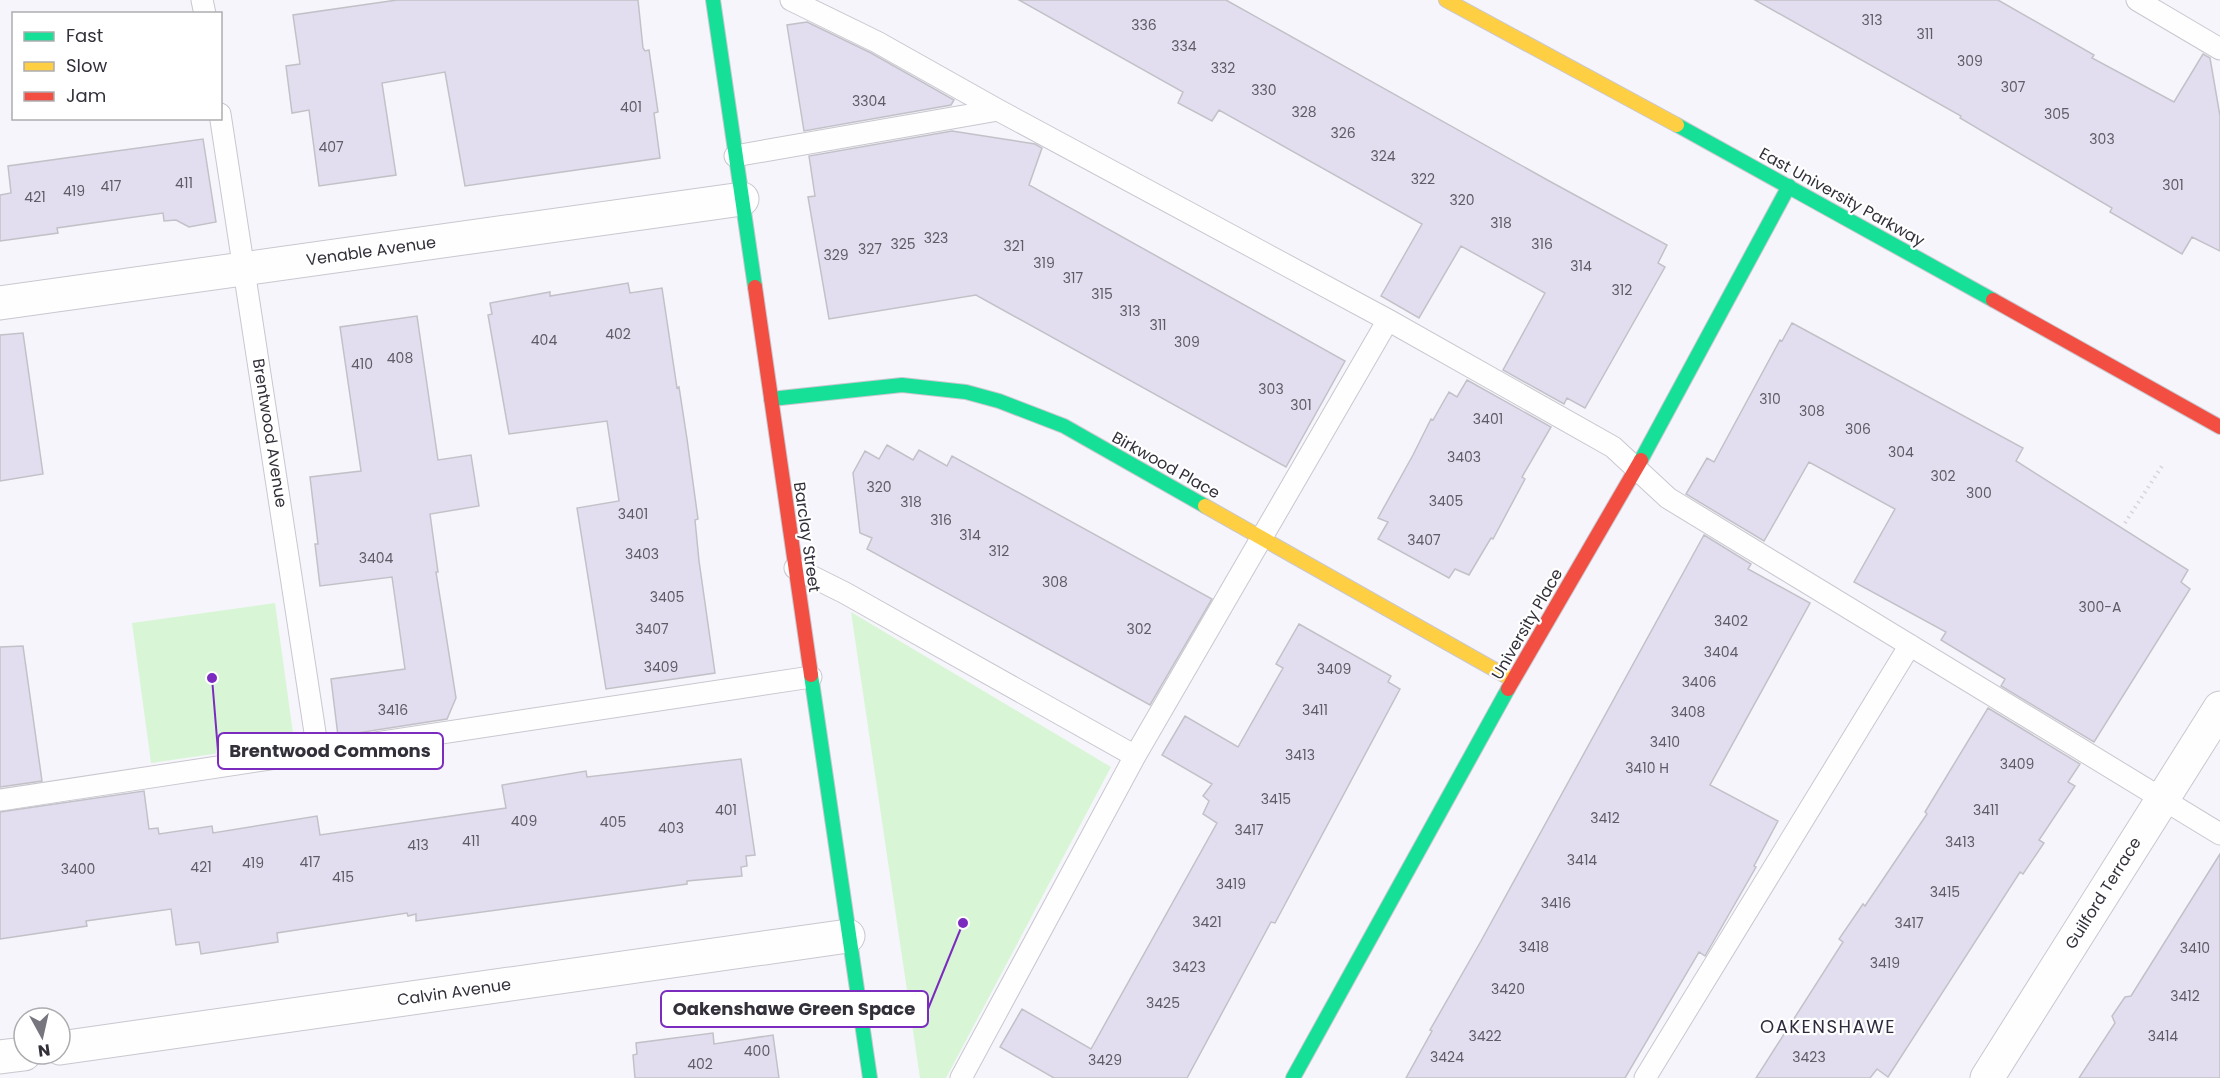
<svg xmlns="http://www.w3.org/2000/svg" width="2220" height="1078" font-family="Poppins,sans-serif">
	<rect width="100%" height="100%" fill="#f6f5fb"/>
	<path fill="#d8f6d5" d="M 275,603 L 293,733 L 274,745 L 151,763 L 132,623 Z
		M 851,612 L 1111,767 L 946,1078 L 920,1078 Z"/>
	<path fill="#e2deef" stroke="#c3c1c8" stroke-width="1.5" d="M 397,0 L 638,0 L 643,48 L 645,51 L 649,50 L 658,112 L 654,113 L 660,158 L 465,186 L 445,72 L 382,83 L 396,175 L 319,186 L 309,110 L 292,113 L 286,66 L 300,64 L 293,15 Z
		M 1019,0 L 1226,0 L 1551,182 L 1667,245 L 1658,263 L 1665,267 L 1585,408 L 1567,398 L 1564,404 L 1503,370 L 1545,293 L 1461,246 L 1419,318 L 1381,296 L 1422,224 L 1219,110 L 1212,121 L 1178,103 L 1183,92 Z
		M 1755,0 L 1998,0 L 2094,55 L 2092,58 L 2174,102 L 2203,54 L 2210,58 L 2220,116 L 2220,251 L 2192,237 L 2182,254 L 2110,212 L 2112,208 L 1960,118 L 1961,116 Z
		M 807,22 L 871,53 L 954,100 L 951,105 L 804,131 L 787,25 Z
		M 952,131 L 1035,144 L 1042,148 L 1029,185 L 1345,361 L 1286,467 L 976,295 L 829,319 L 808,197 L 815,196 L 809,156 Z
		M 203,139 L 216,222 L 189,227 L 176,220 L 164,221 L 163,213 L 57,228 L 58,233 L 0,241 L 0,195 L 11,193 L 8,166 Z
		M 628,283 L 630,293 L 662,288 L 677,388 L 679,387 L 687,439 L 698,519 L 695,520 L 699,561 L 715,673 L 606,689 L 577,508 L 619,501 L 607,421 L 509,434 L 488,315 L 492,314 L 490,303 L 550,292 L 550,296 Z
		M 417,316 L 438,460 L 471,455 L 479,506 L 430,514 L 438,572 L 436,572 L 456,698 L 447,719 L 338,736 L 331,679 L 405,669 L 392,577 L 320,586 L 315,544 L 318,544 L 310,477 L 361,471 L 340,327 Z
		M 1792,323 L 2023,448 L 2016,461 L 2188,570 L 2181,582 L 2190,589 L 2094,742 L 2001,686 L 2005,679 L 1941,640 L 1946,632 L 1854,582 L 1895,509 L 1809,462 L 1764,541 L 1686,494 L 1707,458 L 1714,462 L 1780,340 L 1782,341 Z
		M 23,333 L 43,474 L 0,481 L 0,335 Z
		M 1467,380 L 1551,427 L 1522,477 L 1525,479 L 1493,539 L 1491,538 L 1469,575 L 1455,569 L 1449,578 L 1378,539 L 1388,522 L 1378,518 L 1413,455 L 1431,419 L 1433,420 L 1449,392 L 1457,397 Z
		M 887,445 L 913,460 L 919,450 L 947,466 L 952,456 L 1212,599 L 1150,705 L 867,549 L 872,538 L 860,533 L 853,473 L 865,451 L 879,459 Z
		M 1704,535 L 1751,564 L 1748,569 L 1810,603 L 1710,785 L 1778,821 L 1754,866 L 1756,867 L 1705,956 L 1699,952 L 1625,1078 L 1406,1078 L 1432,1031 L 1430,1030 L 1481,941 Z
		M 1299,624 L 1391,676 L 1388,682 L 1400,689 L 1275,923 L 1271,922 L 1187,1078 L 1054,1078 L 1000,1047 L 1022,1009 L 1091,1049 L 1217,823 L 1203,814 L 1209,801 L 1203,796 L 1212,784 L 1162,755 L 1185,716 L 1238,747 L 1283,668 L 1276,664 Z
		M 23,646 L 42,781 L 0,787 L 0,647 Z
		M 1988,708 L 2080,764 L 2068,782 L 2075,786 L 2039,840 L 2044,843 L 2023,874 L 2020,872 L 1888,1077 L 1877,1069 L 1870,1078 L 1756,1078 L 1843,942 L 1839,939 L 1863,904 L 1865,906 L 1927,814 L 1925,812 Z
		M 741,759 L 755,855 L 746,856 L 747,866 L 741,867 L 742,876 L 687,881 L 687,884 L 416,921 L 416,914 L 408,916 L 407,913 L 277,933 L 278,942 L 201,954 L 199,942 L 176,945 L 171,909 L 86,921 L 87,926 L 0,939 L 0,812 L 144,791 L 149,829 L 158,828 L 159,834 L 212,826 L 213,833 L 317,816 L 320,835 L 506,808 L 502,785 L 586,771 L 587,777 Z
		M 2220,854 L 2220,1078 L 2079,1078 L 2115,1023 L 2112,1016 L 2125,997 L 2131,996 Z
		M 713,1033 L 714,1044 L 773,1035 L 779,1078 L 635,1078 L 633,1055 L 637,1054 L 636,1043 Z"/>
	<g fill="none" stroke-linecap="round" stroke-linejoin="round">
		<g stroke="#c9c7cf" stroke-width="23">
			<path id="lane" d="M 202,0 L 205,14
				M 791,0 L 877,42 L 998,110 L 1388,320 L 1613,447 L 1668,498 L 2220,834
				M 2137,0 L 2220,49
				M 220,114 L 318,752
				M 735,156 L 998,110
				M 795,568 L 845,593 L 1135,756
				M 0,800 L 811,677
				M 961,1078 L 1135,756 L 1388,320
				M 1645,1078 L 1910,645"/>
		</g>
		<g stroke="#c9c7cf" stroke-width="35">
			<path id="street" d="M 0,303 L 742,199
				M 60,1048 L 848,936
				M 0,1057 L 24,1054
				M 1987,1078 L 2220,708"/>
		</g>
		<g stroke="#c9c7cf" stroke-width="16">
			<path id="fast" d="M 713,0 L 755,287
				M 1677,125 L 1993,300
				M 771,399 L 902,385 L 966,392 L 999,401 L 1064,426 L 1205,506
				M 1641,460 L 1789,186
				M 811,675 L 870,1078
				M 1293,1078 L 1508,689"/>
		</g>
		<g stroke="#c9c7cf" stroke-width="16">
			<path id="slow" d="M 1446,0 L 1677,125
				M 1205,506 L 1513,680"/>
		</g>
		<g stroke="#c9c7cf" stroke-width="16">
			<path id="jam" d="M 755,287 L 811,675
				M 1993,300 L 2220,427
				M 1508,689 L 1641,460"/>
		</g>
		<path stroke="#d7d5da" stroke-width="4" stroke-dasharray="1.5 4.5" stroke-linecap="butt" d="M 2125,523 L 2162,466"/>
		<use href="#lane" stroke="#fefefe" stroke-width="21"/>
		<use href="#street" stroke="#fefefe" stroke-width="33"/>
		<use href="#fast" stroke="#16e098" stroke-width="14"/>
		<use href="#slow" stroke="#ffcf43" stroke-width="14"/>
		<use href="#jam" stroke="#f24e42" stroke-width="14"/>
	</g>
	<g text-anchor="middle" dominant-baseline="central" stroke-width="4.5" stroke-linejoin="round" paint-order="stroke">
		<g font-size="14" fill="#5f5c67">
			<text x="1872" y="20">313</text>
			<text x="1144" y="25">336</text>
			<text x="1925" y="34">311</text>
			<text x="1184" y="46">334</text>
			<text x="1970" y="61">309</text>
			<text x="1223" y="68">332</text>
			<text x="2013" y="87">307</text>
			<text x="1264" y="90">330</text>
			<text x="869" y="101">3304</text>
			<text x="631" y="107">401</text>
			<text x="1304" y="112">328</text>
			<text x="2057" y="114">305</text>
			<text x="1343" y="133">326</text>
			<text x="2102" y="139">303</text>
			<text x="331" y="147">407</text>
			<text x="1383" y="156">324</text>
			<text x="1423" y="179">322</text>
			<text x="184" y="183">411</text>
			<text x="2173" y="185">301</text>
			<text x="111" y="186">417</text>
			<text x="74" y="191">419</text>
			<text x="35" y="197">421</text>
			<text x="1462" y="200">320</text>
			<text x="1501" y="223">318</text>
			<text x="936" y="238">323</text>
			<text x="903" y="244">325</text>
			<text x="1542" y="244">316</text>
			<text x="1014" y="246">321</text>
			<text x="870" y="249">327</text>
			<text x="836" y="255">329</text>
			<text x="1044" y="263">319</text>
			<text x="1581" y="266">314</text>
			<text x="1073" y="278">317</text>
			<text x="1622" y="290">312</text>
			<text x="1102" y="294">315</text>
			<text x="1130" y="311">313</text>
			<text x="1158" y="325">311</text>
			<text x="618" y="334">402</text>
			<text x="544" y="340">404</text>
			<text x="1187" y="342">309</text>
			<text x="400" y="358">408</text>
			<text x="362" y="364">410</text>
			<text x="1271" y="389">303</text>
			<text x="1770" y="399">310</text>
			<text x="1301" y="405">301</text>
			<text x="1812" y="411">308</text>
			<text x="1488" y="419">3401</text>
			<text x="1858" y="429">306</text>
			<text x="1901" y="452">304</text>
			<text x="1464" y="457">3403</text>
			<text x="1943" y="476">302</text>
			<text x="879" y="487">320</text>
			<text x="1979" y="493">300</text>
			<text x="1446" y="501">3405</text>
			<text x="911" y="502">318</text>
			<text x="633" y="514">3401</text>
			<text x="941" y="520">316</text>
			<text x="970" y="535">314</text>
			<text x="1424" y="540">3407</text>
			<text x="999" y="551">312</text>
			<text x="642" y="554">3403</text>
			<text x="376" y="558">3404</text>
			<text x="1055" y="582">308</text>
			<text x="667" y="597">3405</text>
			<text x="2100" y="607">300-A</text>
			<text x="1731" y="621">3402</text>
			<text x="652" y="629">3407</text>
			<text x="1139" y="629">302</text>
			<text x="1721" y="652">3404</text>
			<text x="661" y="667">3409</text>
			<text x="1334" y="669">3409</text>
			<text x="1699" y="682">3406</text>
			<text x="393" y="710">3416</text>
			<text x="1315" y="710">3411</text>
			<text x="1688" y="712">3408</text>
			<text x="1665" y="742">3410</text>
			<text x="1300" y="755">3413</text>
			<text x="2017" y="764">3409</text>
			<text x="1647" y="768">3410 H</text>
			<text x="1276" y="799">3415</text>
			<text x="726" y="810">401</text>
			<text x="1986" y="810">3411</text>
			<text x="1605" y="818">3412</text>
			<text x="524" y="821">409</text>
			<text x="613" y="822">405</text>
			<text x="671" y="828">403</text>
			<text x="1249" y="830">3417</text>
			<text x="471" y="841">411</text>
			<text x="1960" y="842">3413</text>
			<text x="418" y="845">413</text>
			<text x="1582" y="860">3414</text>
			<text x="310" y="862">417</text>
			<text x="253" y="863">419</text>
			<text x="201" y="867">421</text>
			<text x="78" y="869">3400</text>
			<text x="343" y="877">415</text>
			<text x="1231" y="884">3419</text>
			<text x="1945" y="892">3415</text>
			<text x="1556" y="903">3416</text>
			<text x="1207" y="922">3421</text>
			<text x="1909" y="923">3417</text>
			<text x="1534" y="947">3418</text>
			<text x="2195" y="948">3410</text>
			<text x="1885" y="963">3419</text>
			<text x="1189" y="967">3423</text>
			<text x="1508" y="989">3420</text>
			<text x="2185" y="996">3412</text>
			<text x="1163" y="1003">3425</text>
			<text x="1485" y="1036">3422</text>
			<text x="2163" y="1036">3414</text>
			<text x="757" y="1051">400</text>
			<text x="1447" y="1057">3424</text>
			<text x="1809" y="1057">3423</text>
			<text x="1105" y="1060">3429</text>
			<text x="700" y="1064">402</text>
		</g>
		<g font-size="16" fill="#33303a" stroke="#fff">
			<text transform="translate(1842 197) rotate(29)">East University Parkway</text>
			<text transform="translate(371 251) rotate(-8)">Venable Avenue</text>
			<text transform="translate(270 433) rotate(81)">Brentwood Avenue</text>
			<text transform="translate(1166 465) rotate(29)">Birkwood Place</text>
			<text transform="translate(807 537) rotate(82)">Barclay Street</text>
			<text transform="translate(1527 624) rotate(-60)">University Place</text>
			<text transform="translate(2103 893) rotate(-58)">Guilford Terrace</text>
			<text transform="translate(454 992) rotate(-8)">Calvin Avenue</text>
		</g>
		<g font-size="18" letter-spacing="1.5" fill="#2f2a3d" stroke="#fff">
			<text x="1828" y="1026">OAKENSHAWE</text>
		</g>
	</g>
	<path fill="none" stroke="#7b2cbf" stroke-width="2" d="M212 678L218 751M963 923L928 1009"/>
	<g fill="#7b2cbf" stroke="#fff" stroke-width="2">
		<circle cx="212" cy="678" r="6"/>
		<circle cx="963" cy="923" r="6"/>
	</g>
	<g fill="#fff" stroke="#7b2cbf" stroke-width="2">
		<rect x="218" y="733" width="225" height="36" rx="6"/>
		<rect x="661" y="991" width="267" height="36" rx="6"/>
	</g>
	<g font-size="18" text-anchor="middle" font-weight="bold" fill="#33303a">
		<text x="330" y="757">Brentwood Commons</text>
		<text x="794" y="1015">Oakenshawe Green Space</text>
	</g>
	<rect x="12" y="12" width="210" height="108" fill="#ffffff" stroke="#adacb0" stroke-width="1.5"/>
	<rect x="24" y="32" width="30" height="9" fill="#16e098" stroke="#adacb0" stroke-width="1.5"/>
	<text x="66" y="42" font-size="18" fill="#33303a">Fast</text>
	<rect x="24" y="62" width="30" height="9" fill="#ffcf43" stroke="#adacb0" stroke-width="1.5"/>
	<text x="66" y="72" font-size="18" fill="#33303a">Slow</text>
	<rect x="24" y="92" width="30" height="9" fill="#f24e42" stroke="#adacb0" stroke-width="1.5"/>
	<text x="66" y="102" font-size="18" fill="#33303a">Jam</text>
	<g transform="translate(42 1036) rotate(172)"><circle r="28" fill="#ffffff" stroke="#adacb0" stroke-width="1.5"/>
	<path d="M0-4.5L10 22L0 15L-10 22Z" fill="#77757e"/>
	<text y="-9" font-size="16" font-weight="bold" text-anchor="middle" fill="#33303a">N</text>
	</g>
</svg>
